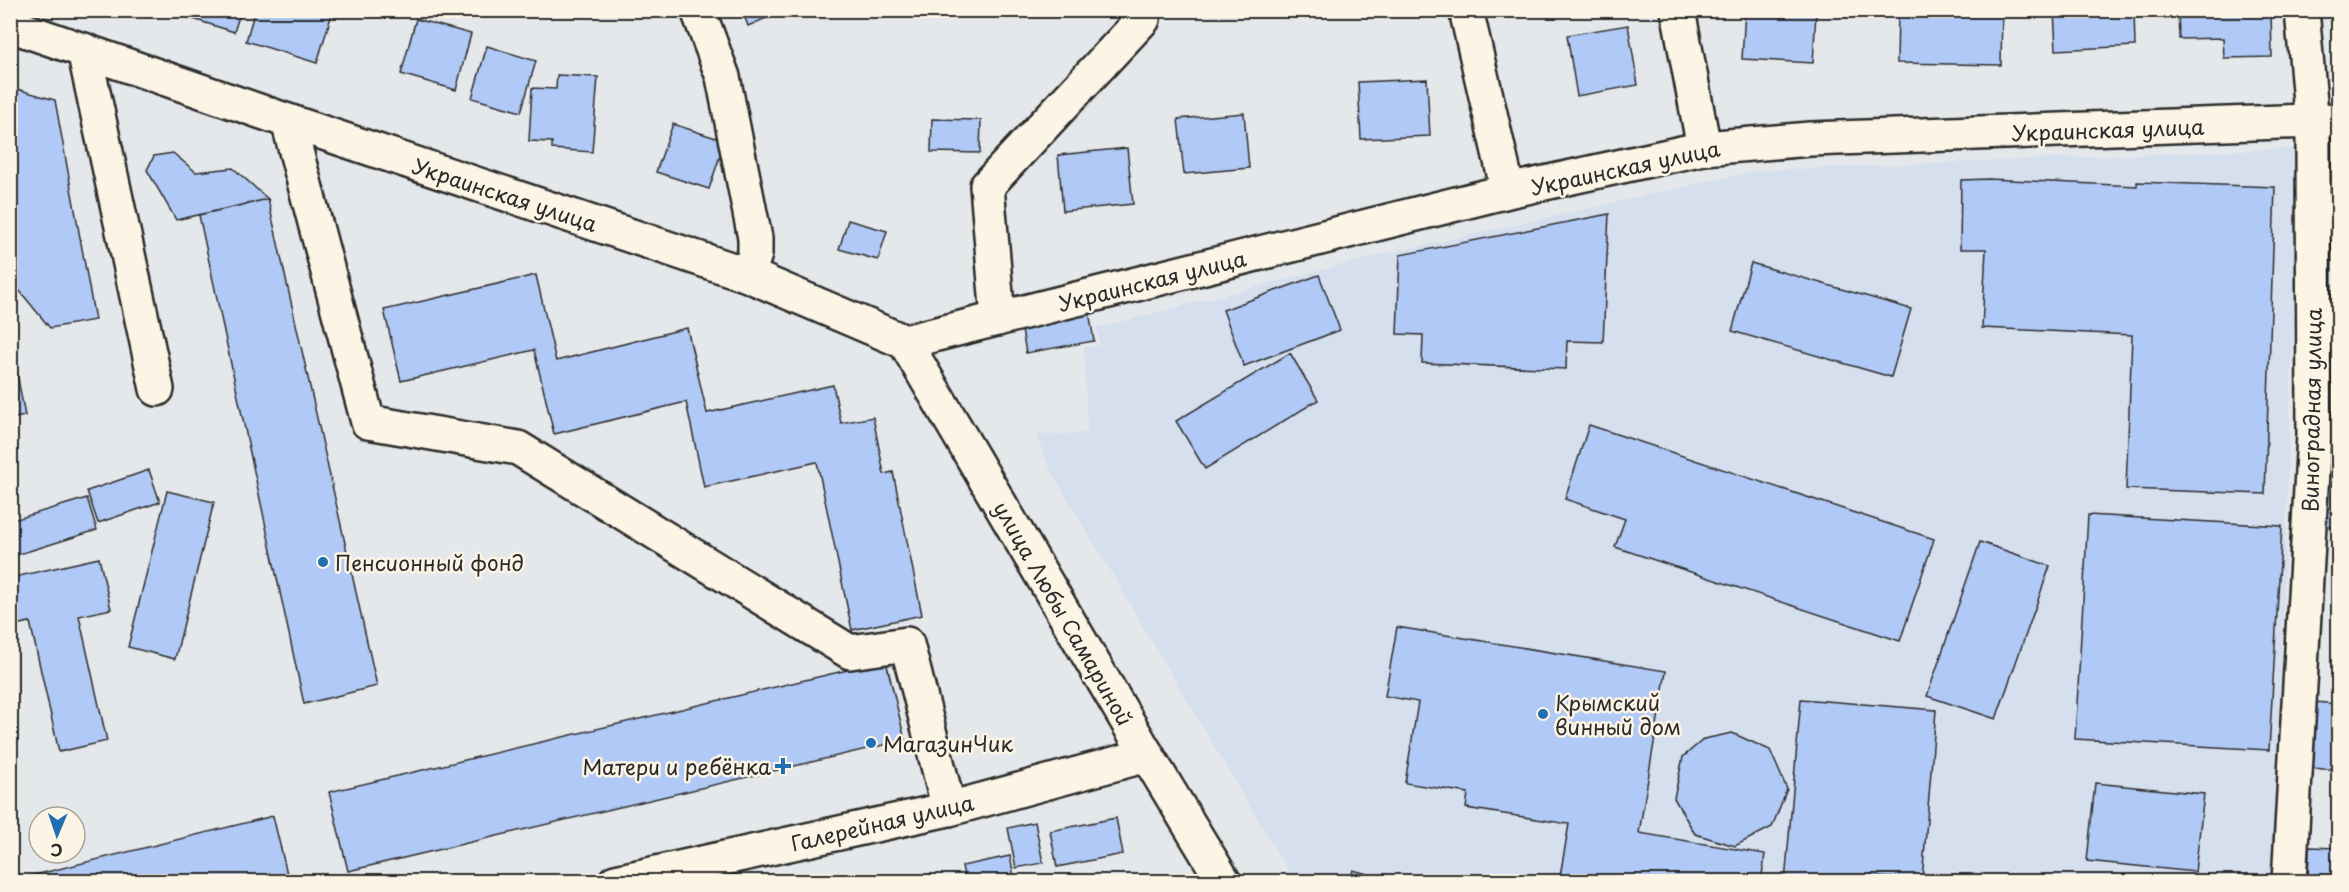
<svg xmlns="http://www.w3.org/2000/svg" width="2349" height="892" font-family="'Playpen Sans',sans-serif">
	<rect width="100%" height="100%" fill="#e5e8ea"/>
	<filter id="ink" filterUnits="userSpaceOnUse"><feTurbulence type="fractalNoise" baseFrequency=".0167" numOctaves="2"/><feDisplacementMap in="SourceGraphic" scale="12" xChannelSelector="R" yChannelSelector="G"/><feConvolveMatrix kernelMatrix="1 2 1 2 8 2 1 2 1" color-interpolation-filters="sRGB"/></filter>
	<g filter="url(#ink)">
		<path fill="#d5dfee" d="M 2299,148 L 2274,881 L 1294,881 L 1051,471 L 1036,435 L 1087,433 L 1084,347 L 1100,345 L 1096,328 L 1380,255 L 1754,171 Z"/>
		<path fill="#b0c9f6" stroke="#2b2b2b" stroke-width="1.5" d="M 186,10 L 241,10 L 234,32 L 184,16 Z
			M 255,10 L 333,10 L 317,63 L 246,41 Z
			M 742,10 L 785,10 L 748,26 Z
			M 1745,10 L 1816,13 L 1813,63 L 1742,59 Z
			M 1898,10 L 2002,10 L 2001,65 L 1897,63 Z
			M 2054,10 L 2134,10 L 2135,46 L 2056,50 Z
			M 2178,10 L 2271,10 L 2272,57 L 2224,58 L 2223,38 L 2179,39 Z
			M 416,19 L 471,34 L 456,90 L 401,74 Z
			M 1628,25 L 1638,85 L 1577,96 L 1567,35 Z
			M 487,46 L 536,61 L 521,112 L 472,98 Z
			M 557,75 L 598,77 L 592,152 L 552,149 L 552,142 L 529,141 L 532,88 L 556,89 Z
			M 1427,79 L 1430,136 L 1361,139 L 1358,82 Z
			M 10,87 L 55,100 L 95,320 L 50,328 L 10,279 Z
			M 1244,113 L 1249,168 L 1184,174 L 1178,119 Z
			M 932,119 L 981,120 L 980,153 L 931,152 Z
			M 673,124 L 725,141 L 709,189 L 656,172 Z
			M 1127,148 L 1133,204 L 1063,211 L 1058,155 Z
			M 173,153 L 196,172 L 233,168 L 268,199 L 176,220 L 147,170 L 154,156 Z
			M 1989,179 L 2137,186 L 2137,182 L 2275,187 L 2265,494 L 2126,489 L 2132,335 L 1982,328 L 1986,249 L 1960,249 L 1961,180 Z
			M 268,199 L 377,686 L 304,704 L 199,215 Z
			M 1609,214 L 1603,342 L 1567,341 L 1566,369 L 1422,363 L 1423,335 L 1397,334 L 1400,255 Z
			M 848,220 L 887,231 L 878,260 L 839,249 Z
			M 1751,263 L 1911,309 L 1891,377 L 1732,331 Z
			M 536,275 L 556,361 L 687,328 L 707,413 L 833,385 L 841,423 L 873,417 L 884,474 L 893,472 L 922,615 L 852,630 L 817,462 L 704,487 L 686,402 L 554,434 L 534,350 L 401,381 L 384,310 Z
			M 1319,275 L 1340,330 L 1244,366 L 1223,310 Z
			M 1089,311 L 1094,341 L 1026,353 L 1021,324 Z
			M 1290,353 L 1318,400 L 1205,469 L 1176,421 Z
			M 16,368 L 25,416 L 10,419 L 10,369 Z
			M 1589,425 L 1934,539 L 1900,641 L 1615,547 L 1625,519 L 1565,499 Z
			M 2327,465 L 2338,466 L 2338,527 L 2323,527 Z
			M 149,470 L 160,502 L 98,523 L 87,491 Z
			M 167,491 L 214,502 L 175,659 L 128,647 Z
			M 87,498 L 97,530 L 16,555 L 10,539 L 10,521 Z
			M 2088,515 L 2282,526 L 2269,750 L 2075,739 Z
			M 1980,542 L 2050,566 L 1996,719 L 1927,696 Z
			M 99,558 L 111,609 L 79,616 L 107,741 L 59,752 L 30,622 L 10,626 L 10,578 Z
			M 1397,627 L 1666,671 L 1639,833 L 1765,854 L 1761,882 L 1559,882 L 1569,824 L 1466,808 L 1468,793 L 1405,783 L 1418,702 L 1385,696 Z
			M 2336,630 L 2338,630 L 2338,690 L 2335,690 Z
			M 886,661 L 905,740 L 348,871 L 329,792 Z
			M 1801,699 L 1936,710 L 1922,881 L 1857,875 L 1857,882 L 1785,882 Z
			M 2314,702 L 2338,704 L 2338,770 L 2310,768 Z
			M 1732,733 L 1770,750 L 1787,789 L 1772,827 L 1735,846 L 1695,834 L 1674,798 L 1683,757 L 1704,739 Z
			M 2095,783 L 2204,794 L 2195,872 L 2087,861 Z
			M 273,816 L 289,882 L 10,882 L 10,881 Z
			M 1116,818 L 1123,854 L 1057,867 L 1050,831 Z
			M 1035,822 L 1043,863 L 1016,868 L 1008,828 Z
			M 2309,847 L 2338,848 L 2338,882 L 2308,882 Z
			M 1010,856 L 1015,882 L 965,882 L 962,866 Z
			M 1353,870 L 1397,882 L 1350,882 Z
			M 784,875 L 786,882 L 756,882 Z"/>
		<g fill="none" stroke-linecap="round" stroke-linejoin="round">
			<g stroke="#2b2b2b" stroke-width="38">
				<path id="minor" d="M 698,10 L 723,77 L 755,238 L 755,254 L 748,275
					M 1466,10 L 1508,191
					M 1678,10 L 1704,148
					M 84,50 L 157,389
					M 288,121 L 368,422 L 518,448 L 850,652 L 907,644 L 949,809
					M 998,319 L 987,186 L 1143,19
					M 905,342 L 1508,191 L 1704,148 L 1810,139 L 2338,120
					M 615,882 L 949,809 L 1147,755
					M 2289,882 L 2314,435 L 2313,137 L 2302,10"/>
			</g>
			<g stroke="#2b2b2b" stroke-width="38">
				<path id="major" d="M 10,25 L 288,121 L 748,275 L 905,342 L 1147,755 L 1224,882"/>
			</g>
			<use href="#minor" stroke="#fcf5e5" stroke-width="33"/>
			<use href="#major" stroke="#fcf5e5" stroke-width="33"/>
		</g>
	</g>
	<g fill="#1f6fb2" stroke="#fcf5e5" stroke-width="2">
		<circle cx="323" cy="562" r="6"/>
		<circle cx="1543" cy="714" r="6"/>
		<circle cx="871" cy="743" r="6"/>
		<path d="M780 757h6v6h6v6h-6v6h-6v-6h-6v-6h6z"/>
	</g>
	<g text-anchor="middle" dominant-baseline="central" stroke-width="5" stroke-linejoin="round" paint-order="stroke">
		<g font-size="21" fill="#2b2b2b" stroke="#fcf5e5">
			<text transform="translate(2108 129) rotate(-2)">Украинская улица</text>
			<text transform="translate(1625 167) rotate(-12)">Украинская улица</text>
			<text transform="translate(505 194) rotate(18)">Украинская улица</text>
			<text transform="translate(1152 280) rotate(-14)">Украинская улица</text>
			<text transform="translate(2311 410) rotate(-89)">Виноградная улица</text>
			<text transform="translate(1064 613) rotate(60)">улица Любы Самариной</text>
			<text transform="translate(882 822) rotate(-13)">Галерейная улица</text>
		</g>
		<g font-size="21" fill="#2b2b2b" stroke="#fcf5e5" text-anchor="start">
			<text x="335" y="562">Пенсионный фонд</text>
			<text x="1555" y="702">Крымский<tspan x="1555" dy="24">винный дом</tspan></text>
			<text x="883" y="743">МагазинЧик</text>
			<text x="771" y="766" text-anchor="end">Матери и ребёнка</text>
		</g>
	</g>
	<rect width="2349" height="892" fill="none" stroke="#fcf5e5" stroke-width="36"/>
	<rect x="18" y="18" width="2313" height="856" fill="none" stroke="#2b2b2b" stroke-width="2" filter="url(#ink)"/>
	<g transform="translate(57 835) rotate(182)"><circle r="28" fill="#fcf5e5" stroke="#a8a49b" stroke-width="1.5"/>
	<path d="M0-4.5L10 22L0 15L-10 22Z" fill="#1f6fb2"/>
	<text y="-9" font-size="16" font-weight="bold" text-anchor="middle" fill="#2b2b2b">С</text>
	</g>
</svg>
